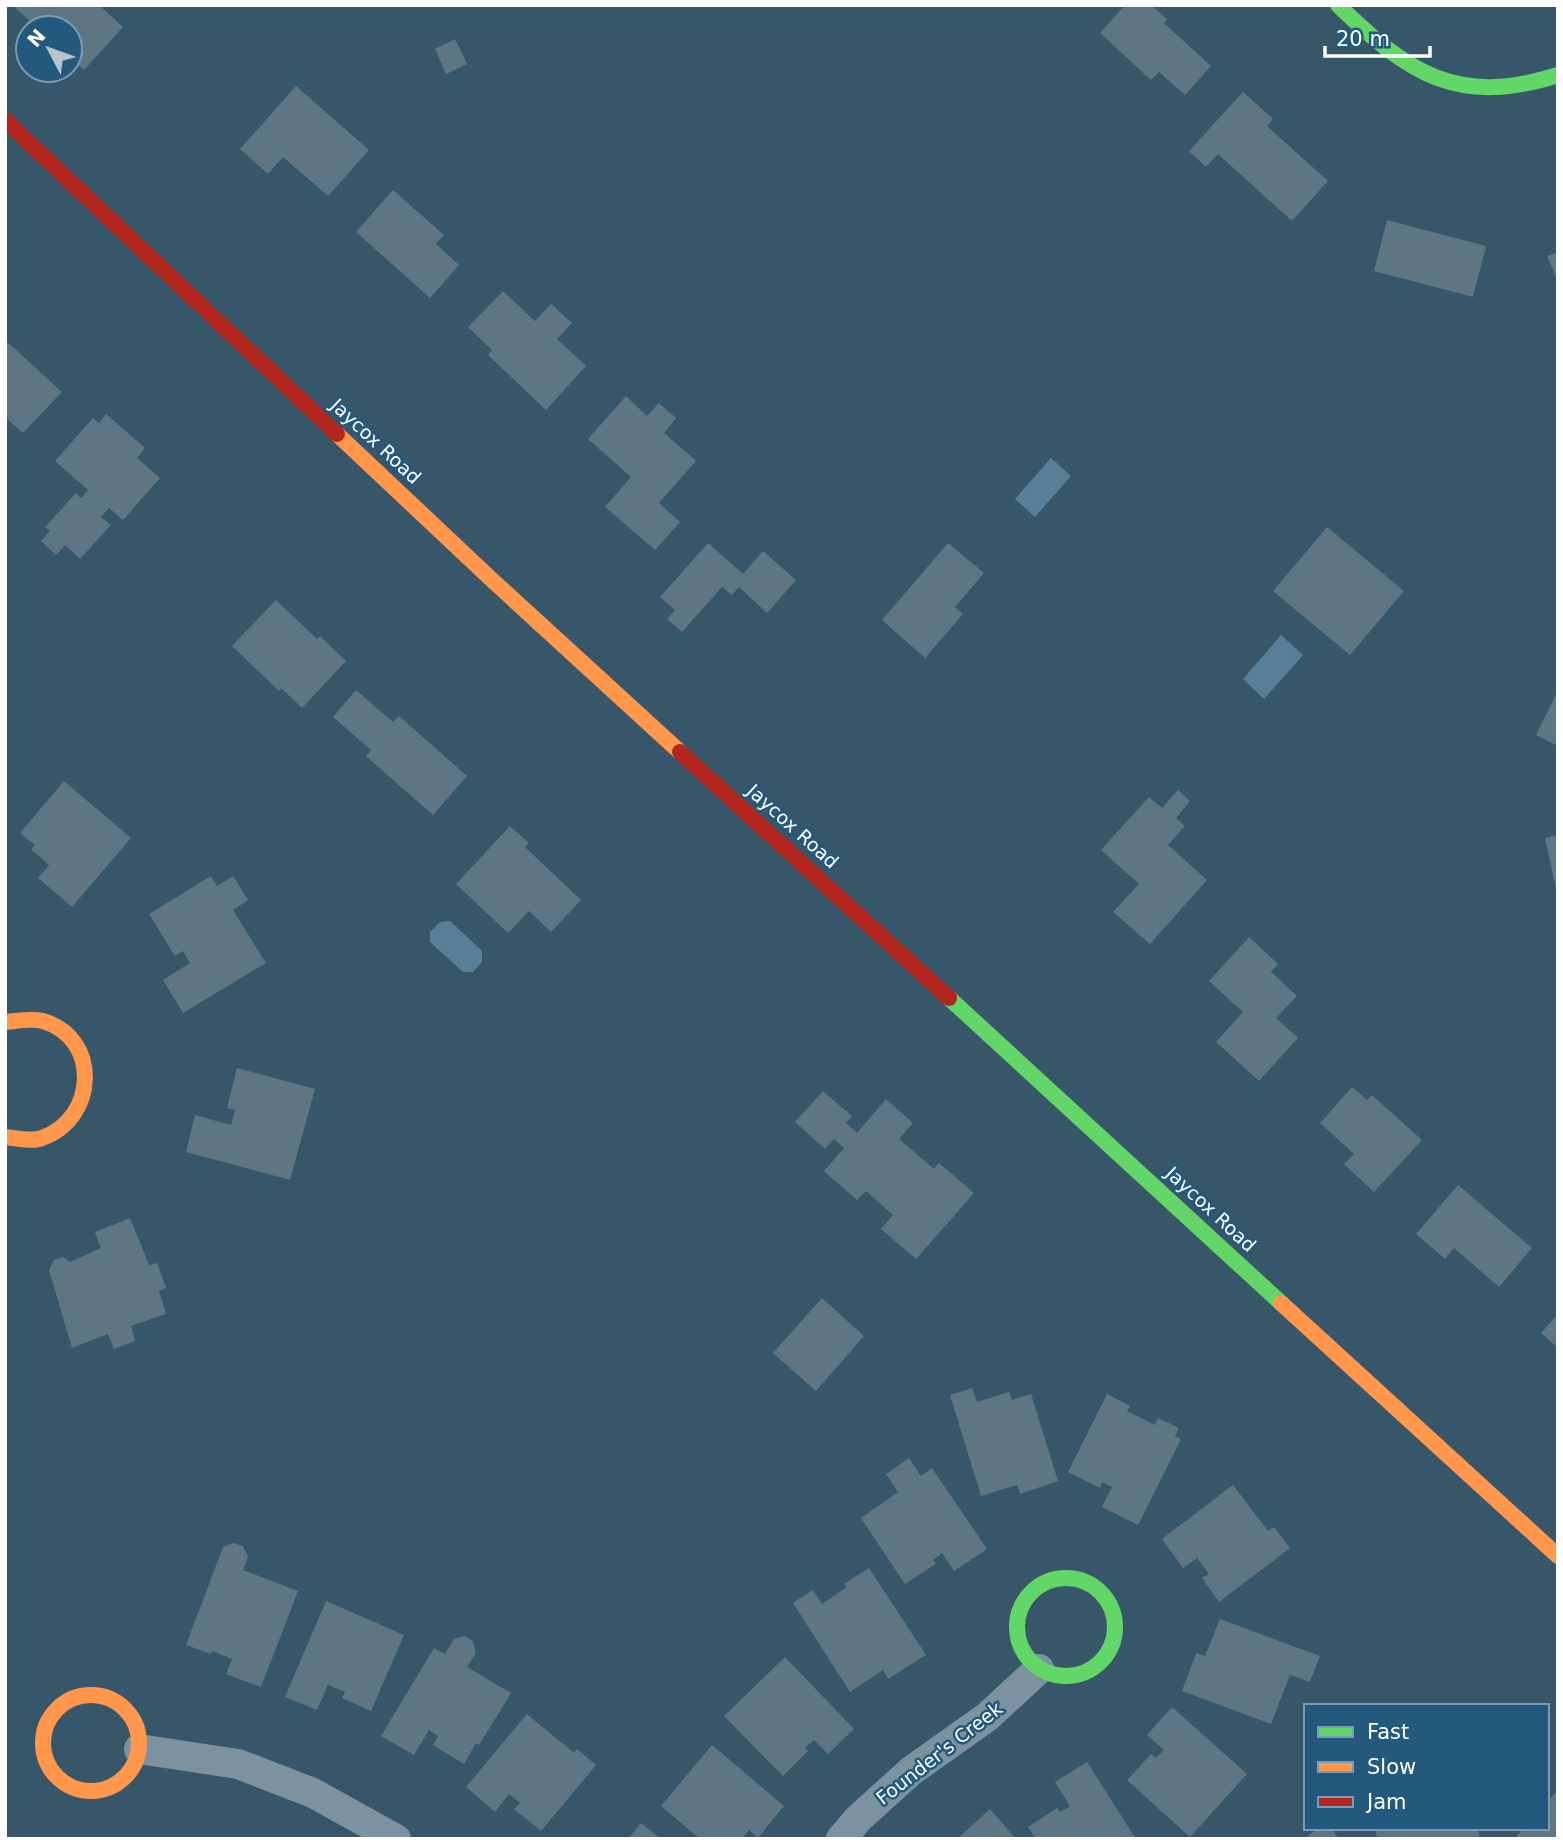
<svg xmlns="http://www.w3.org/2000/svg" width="1563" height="1844" font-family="'DejaVu Sans',sans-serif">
	<rect width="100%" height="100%" fill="#38566a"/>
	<path fill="#597f98" d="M 1051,458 L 1071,476 L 1035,517 L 1015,499 Z
		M 1281,635 L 1303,655 L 1264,699 L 1243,679 Z
		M 450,921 L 482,951 L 482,962 L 473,972 L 463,972 L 430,942 L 430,932 L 440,922 Z"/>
	<path fill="#5e7584" d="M 12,5 L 99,5 L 123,27 L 84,70 L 70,57 L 70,28 L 38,28 Z
		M 1125,5 L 1151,5 L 1167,19 L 1164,23 L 1211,66 L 1185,95 L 1159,72 L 1151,80 L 1100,33 Z
		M 455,39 L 467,64 L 446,74 L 435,49 Z
		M 296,86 L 369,150 L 328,196 L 283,157 L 268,174 L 240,149 Z
		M 1243,92 L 1273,119 L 1267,126 L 1328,181 L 1292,221 L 1218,154 L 1206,167 L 1189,151 Z
		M 393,190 L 444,235 L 436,244 L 459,265 L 430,298 L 356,232 Z
		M 1387,220 L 1486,246 L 1473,297 L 1374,271 Z
		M 1558,252 L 1558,282 L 1547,256 Z
		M 503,291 L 535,321 L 551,304 L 572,323 L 557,339 L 586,366 L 546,410 L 488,355 L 492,350 L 468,327 Z
		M 5,340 L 62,392 L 23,433 L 5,417 Z
		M 626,396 L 647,416 L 659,403 L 676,418 L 664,433 L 696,461 L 659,503 L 680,522 L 655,550 L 605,507 L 631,477 L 588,439 Z
		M 106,414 L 145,448 L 137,458 L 160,478 L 123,520 L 109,508 L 101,517 L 111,525 L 80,559 L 65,545 L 56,555 L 41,541 L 50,531 L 45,527 L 76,493 L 81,498 L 88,490 L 55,461 L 93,418 L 99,423 Z
		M 1327,527 L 1404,591 L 1350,655 L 1273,591 Z
		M 708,543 L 743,574 L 763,551 L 796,580 L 767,613 L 739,587 L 732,595 L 722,587 L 682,632 L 667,619 L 675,610 L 660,597 Z
		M 948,543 L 984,573 L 955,607 L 963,614 L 925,658 L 882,620 Z
		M 276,600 L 317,639 L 320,636 L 346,661 L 302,708 L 281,688 L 279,691 L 232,646 Z
		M 356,690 L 393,722 L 399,716 L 467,776 L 433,815 L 366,756 L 371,750 L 333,717 Z
		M 1558,690 L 1558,746 L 1536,735 Z
		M 64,781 L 131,838 L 72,907 L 38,878 L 49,865 L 31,849 L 35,845 L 20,833 Z
		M 1178,790 L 1190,801 L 1176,818 L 1185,826 L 1168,845 L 1207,880 L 1150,944 L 1113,912 L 1139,884 L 1101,850 L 1149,797 L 1162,808 Z
		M 510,826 L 529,843 L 525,847 L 581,900 L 551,932 L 529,911 L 508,933 L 456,884 Z
		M 1558,835 L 1558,894 L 1557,894 L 1545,838 Z
		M 211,876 L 217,886 L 233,876 L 248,900 L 233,910 L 266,963 L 183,1013 L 163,980 L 190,963 L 183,951 L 175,956 L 149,914 Z
		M 1249,937 L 1278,964 L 1271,972 L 1297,996 L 1276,1018 L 1298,1038 L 1259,1081 L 1216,1042 L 1243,1012 L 1209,981 Z
		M 237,1068 L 315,1089 L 290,1180 L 186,1152 L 195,1115 L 231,1125 L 235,1110 L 227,1108 Z
		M 1352,1087 L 1367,1100 L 1372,1095 L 1422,1140 L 1374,1192 L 1344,1164 L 1354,1154 L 1320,1123 Z
		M 823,1091 L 852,1116 L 846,1123 L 857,1133 L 886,1099 L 913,1123 L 899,1139 L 934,1169 L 939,1163 L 974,1193 L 916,1259 L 881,1229 L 893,1215 L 866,1191 L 857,1200 L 824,1171 L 844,1148 L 834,1139 L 825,1149 L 795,1122 Z
		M 1458,1185 L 1532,1248 L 1499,1287 L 1454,1248 L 1445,1259 L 1416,1234 Z
		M 130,1218 L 149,1265 L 157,1263 L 166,1288 L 159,1291 L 166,1314 L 131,1326 L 135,1341 L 114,1349 L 108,1334 L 72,1348 L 49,1270 L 54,1260 L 63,1257 L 70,1262 L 101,1248 L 95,1232 Z
		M 822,1298 L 864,1336 L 816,1391 L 773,1353 Z
		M 1558,1314 L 1558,1348 L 1541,1333 Z
		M 972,1388 L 977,1402 L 1009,1392 L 1012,1400 L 1031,1394 L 1058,1481 L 1020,1494 L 1017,1485 L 981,1496 L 950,1395 Z
		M 1107,1394 L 1130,1406 L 1127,1411 L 1155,1425 L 1158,1418 L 1179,1428 L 1175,1436 L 1181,1439 L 1138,1525 L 1102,1507 L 1112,1487 L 1102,1482 L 1100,1488 L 1068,1472 Z
		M 909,1458 L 921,1476 L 932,1468 L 987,1549 L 954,1571 L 942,1553 L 933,1560 L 936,1564 L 905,1584 L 861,1518 L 898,1492 L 886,1474 Z
		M 1233,1485 L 1268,1531 L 1274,1527 L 1290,1548 L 1219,1602 L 1202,1578 L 1209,1574 L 1197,1558 L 1183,1568 L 1162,1539 Z
		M 234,1543 L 243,1546 L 248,1557 L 243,1570 L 298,1591 L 261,1687 L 226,1674 L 232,1659 L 212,1651 L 211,1654 L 186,1645 L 223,1547 Z
		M 869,1568 L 926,1655 L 888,1679 L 883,1670 L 850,1692 L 793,1603 L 813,1590 L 822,1604 L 847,1587 L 844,1584 Z
		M 326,1601 L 404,1635 L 371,1711 L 342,1698 L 345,1692 L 328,1685 L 317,1710 L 285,1697 Z
		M 1220,1619 L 1320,1656 L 1310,1682 L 1290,1675 L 1271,1724 L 1182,1691 L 1196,1653 L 1205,1656 Z
		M 465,1636 L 473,1641 L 476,1653 L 467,1667 L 511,1693 L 479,1745 L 476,1743 L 464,1764 L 433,1745 L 438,1736 L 429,1730 L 414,1755 L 381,1736 L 434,1648 L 445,1654 L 454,1639 Z
		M 785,1657 L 854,1729 L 828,1754 L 814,1740 L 805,1748 L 808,1751 L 783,1776 L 724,1716 Z
		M 1172,1707 L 1247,1774 L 1190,1837 L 1127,1780 L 1151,1754 L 1156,1758 L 1164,1750 L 1147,1735 Z
		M 527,1714 L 574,1753 L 577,1749 L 596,1765 L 541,1831 L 514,1809 L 520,1803 L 509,1794 L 495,1812 L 466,1787 Z
		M 712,1745 L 784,1806 L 758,1838 L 749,1830 L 742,1839 L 700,1839 L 661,1806 Z
		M 1087,1762 L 1136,1839 L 1036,1839 L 1028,1827 L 1057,1808 L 1060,1812 L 1070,1806 L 1055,1782 Z
		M 1558,1790 L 1558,1839 L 1514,1839 L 1524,1828 L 1547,1828 L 1547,1802 Z
		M 990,1809 L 1016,1839 L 957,1839 Z
		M 641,1823 L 661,1839 L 628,1839 Z
		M 1318,1828 L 1331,1828 L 1339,1839 L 1304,1839 Z
		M 1375,1828 L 1478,1828 L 1480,1839 L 1377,1839 Z"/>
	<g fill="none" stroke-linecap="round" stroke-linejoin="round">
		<path stroke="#7d92a0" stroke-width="30" d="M 139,1749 L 238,1764 L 313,1793 L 396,1839
			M 841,1839 L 858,1819 L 911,1771 L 987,1717 L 1039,1669"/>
		<path stroke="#63d668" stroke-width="16" d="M 1338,5 C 1408,73 1457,107 1558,75
			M 949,998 L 1281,1303
			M1017 1627a49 49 0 1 1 98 0a49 49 0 1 1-98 0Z"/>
		<path stroke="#ff974d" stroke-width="16" d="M 337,434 L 491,579 L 680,752
			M 5,1022 C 16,1021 32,1018 43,1021 C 101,1038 97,1119 42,1138 C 32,1142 16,1138 5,1137
			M 1281,1303 L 1558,1556
			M43 1743a48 48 0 1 1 96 0a48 48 0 1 1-96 0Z"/>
		<path stroke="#b3261e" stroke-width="16" d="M 5,120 L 337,434
			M 680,752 L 949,998"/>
	</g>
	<g text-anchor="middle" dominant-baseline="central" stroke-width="5" stroke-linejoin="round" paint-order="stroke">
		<g font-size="19" fill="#fff" stroke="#24597e">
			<text transform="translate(376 441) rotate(43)">Jaycox Road</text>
			<text transform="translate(793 826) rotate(42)">Jaycox Road</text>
			<text transform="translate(1211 1209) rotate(43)">Jaycox Road</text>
			<text transform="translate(939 1753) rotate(-38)">Founder's Creek</text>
		</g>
	</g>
	<rect width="1563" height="1844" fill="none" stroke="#ffffff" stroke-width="14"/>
	<rect x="1304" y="1704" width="245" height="126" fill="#24597e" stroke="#7c9bb2" stroke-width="2"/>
	<rect x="1318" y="1727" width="35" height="10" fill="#63d668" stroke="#7c9bb2" stroke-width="2"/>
	<text x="1367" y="1739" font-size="21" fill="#ffffff">Fast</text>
	<rect x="1318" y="1762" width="35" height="10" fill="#ff974d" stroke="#7c9bb2" stroke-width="2"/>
	<text x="1367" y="1774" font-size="21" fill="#ffffff">Slow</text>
	<rect x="1318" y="1797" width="35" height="10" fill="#b3261e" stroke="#7c9bb2" stroke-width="2"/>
	<text x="1367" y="1809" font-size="21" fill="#ffffff">Jam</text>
	<g transform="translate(49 49) rotate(311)"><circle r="33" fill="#24597e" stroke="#7c9bb2" stroke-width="2"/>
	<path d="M0-5L12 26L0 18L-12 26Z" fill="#b9c4cb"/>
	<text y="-10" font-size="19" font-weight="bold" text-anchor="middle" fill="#ffffff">N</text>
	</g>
	<path d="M1325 46v10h105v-10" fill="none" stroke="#ffffff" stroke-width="3.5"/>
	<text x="1336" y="46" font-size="21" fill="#ffffff" stroke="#24597e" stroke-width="5" paint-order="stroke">20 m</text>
</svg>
